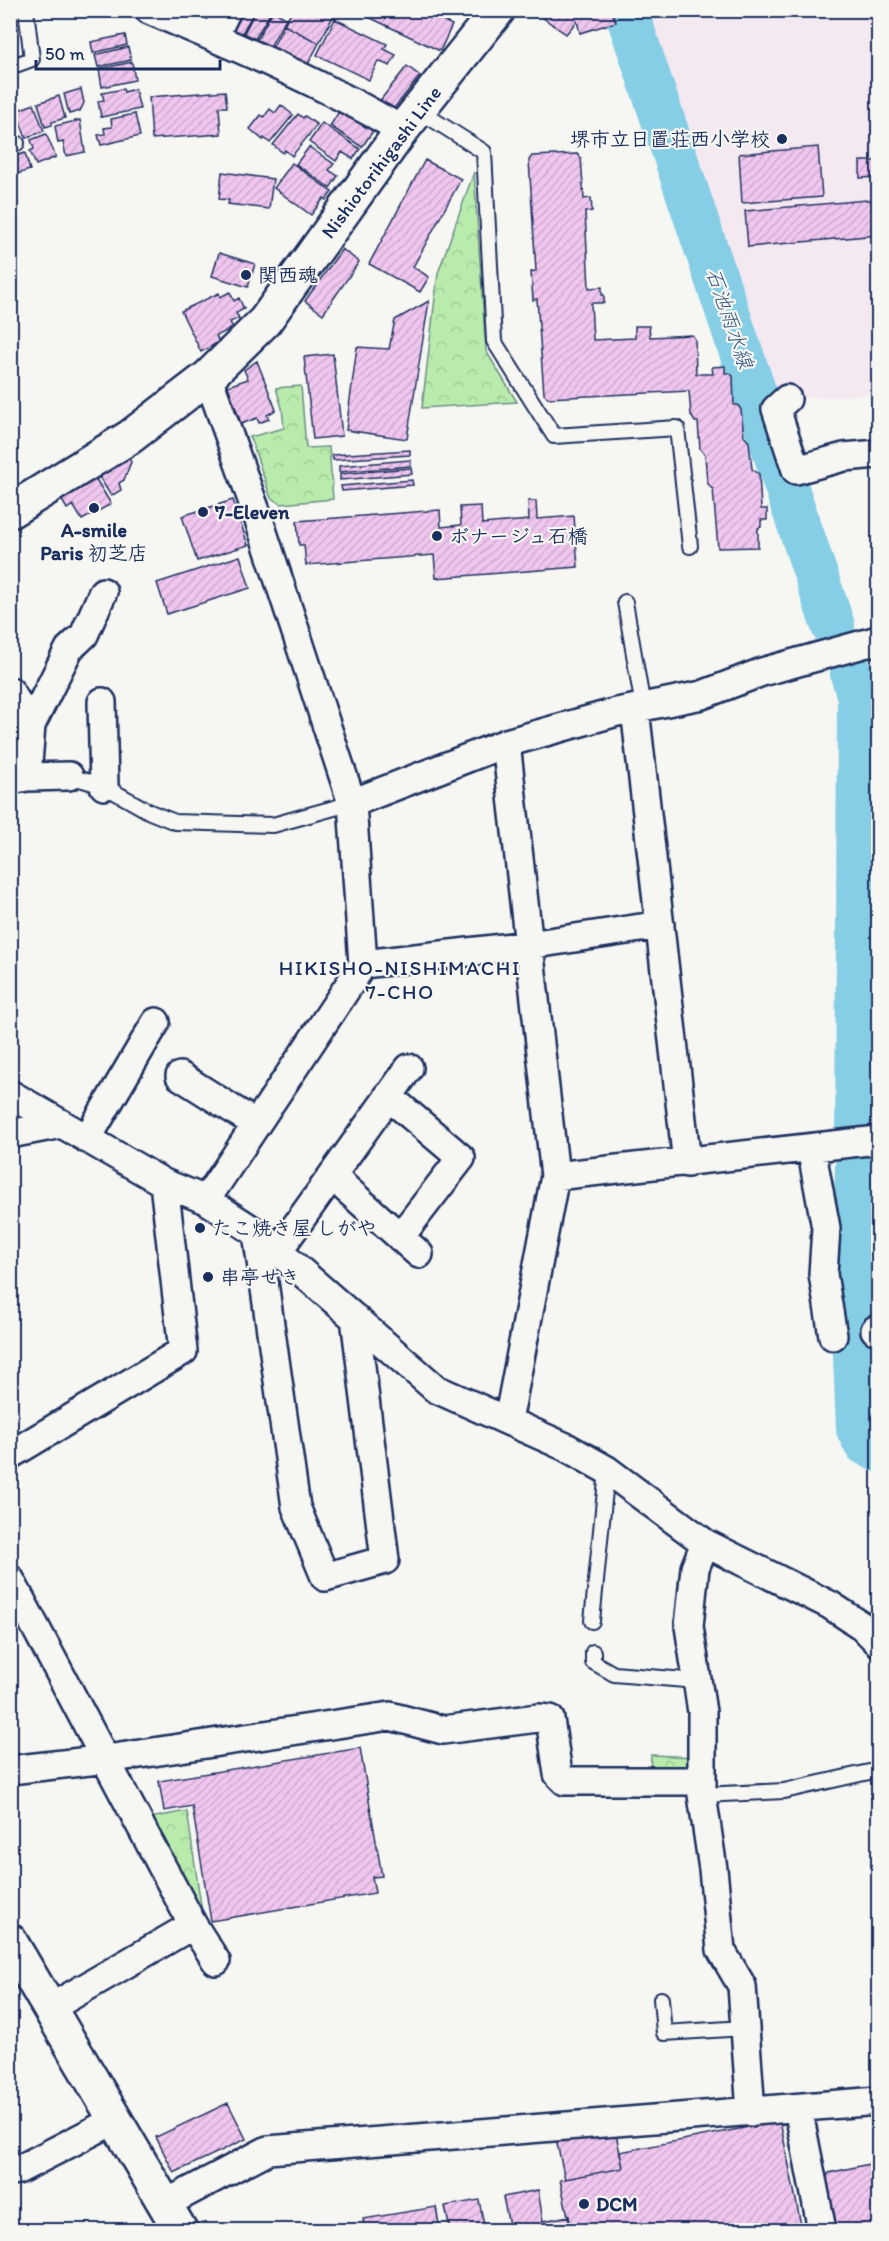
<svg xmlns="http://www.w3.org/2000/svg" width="889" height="2241" font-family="Itim,'Klee One',sans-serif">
	<defs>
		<pattern id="park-crowns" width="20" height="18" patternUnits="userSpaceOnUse" patternTransform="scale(1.5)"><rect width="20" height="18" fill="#b9ecac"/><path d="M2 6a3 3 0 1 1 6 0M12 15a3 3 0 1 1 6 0" fill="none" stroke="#9ecb96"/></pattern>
		<pattern id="building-hatch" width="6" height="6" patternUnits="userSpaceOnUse" patternTransform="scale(1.5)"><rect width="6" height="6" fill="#f0c6ee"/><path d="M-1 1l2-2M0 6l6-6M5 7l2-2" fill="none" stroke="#cdaace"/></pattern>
	</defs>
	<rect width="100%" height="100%" fill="#f6f6f2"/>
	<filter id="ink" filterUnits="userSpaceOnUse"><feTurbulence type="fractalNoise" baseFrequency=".0167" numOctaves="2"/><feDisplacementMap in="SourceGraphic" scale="12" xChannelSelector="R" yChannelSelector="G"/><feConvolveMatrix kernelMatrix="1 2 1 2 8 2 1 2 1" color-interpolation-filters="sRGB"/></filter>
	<g filter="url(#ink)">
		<path fill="#f4e8f1" d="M 643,11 L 878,11 L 878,394 L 787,399 L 772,395 Z"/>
		<path fill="url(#park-crowns)" stroke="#6a8e85" stroke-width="1.5" d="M 474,172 L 486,351 L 517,402 L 422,408 L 438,273 Z
			M 301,386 L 306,448 L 329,447 L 333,499 L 281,504 L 271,498 L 250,437 L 284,428 L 282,408 L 276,388 Z
			M 651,1755 L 695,1757 L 695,1763 L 684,1772 L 650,1770 Z
			M 187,1811 L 202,1912 L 150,1818 Z"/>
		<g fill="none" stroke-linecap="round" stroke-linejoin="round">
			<path stroke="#85cee6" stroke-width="44" d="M 626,10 L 833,626
				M 852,674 L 859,697 L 857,1167 L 853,1307 L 858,1429 L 865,1443 L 878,1450"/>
		</g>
		<path fill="url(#building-hatch)" stroke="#1b2f5e" stroke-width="1.5" d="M 194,10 L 216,10 L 210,22 L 193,13 Z
			M 239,10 L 255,10 L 241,35 L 229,28 Z
			M 256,10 L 272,10 L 255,39 L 244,33 Z
			M 292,10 L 334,10 L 336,11 L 319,43 L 284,25 Z
			M 354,10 L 422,10 L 452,25 L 440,51 Z
			M 537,10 L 611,10 L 616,22 L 580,33 L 577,21 L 566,34 L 536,13 Z
			M 273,11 L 286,18 L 268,50 L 255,43 Z
			M 335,19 L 387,44 L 384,49 L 396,55 L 390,66 L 378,61 L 369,80 L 317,55 Z
			M 284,25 L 319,43 L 307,66 L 272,48 Z
			M 125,35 L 127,45 L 93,53 L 91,42 Z
			M 128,47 L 131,60 L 98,67 L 95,55 Z
			M 132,62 L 135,80 L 102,87 L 99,69 Z
			M 407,66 L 420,76 L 391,112 L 379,102 Z
			M 81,89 L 84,103 L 80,111 L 69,114 L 64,94 Z
			M 123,89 L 124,92 L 135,89 L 140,109 L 101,117 L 98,101 L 104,100 L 102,93 Z
			M 225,91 L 227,107 L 219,107 L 221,134 L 152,139 L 149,97 Z
			M 59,96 L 65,118 L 52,122 L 52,125 L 45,127 L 38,103 Z
			M 34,104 L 44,131 L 26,138 L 16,111 Z
			M 281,105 L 293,115 L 270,143 L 264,138 L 263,140 L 250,129 L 261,115 L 264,117 L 270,109 L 275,113 Z
			M 340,110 L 373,131 L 362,147 L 330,126 Z
			M 135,114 L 140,136 L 101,145 L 98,135 L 105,134 L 104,128 L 112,127 L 111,119 Z
			M 298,114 L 303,118 L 305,116 L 317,125 L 292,156 L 285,150 L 283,153 L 273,145 Z
			M 80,120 L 85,152 L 66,156 L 63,142 L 58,143 L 55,126 Z
			M 322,123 L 360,149 L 353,159 L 342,152 L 336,161 L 309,142 Z
			M 46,134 L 56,157 L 36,165 L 30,151 L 34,149 L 31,140 Z
			M 309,147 L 334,164 L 329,170 L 338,176 L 330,188 L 296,164 Z
			M 818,147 L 822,197 L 742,203 L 739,154 Z
			M 25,153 L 30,170 L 10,176 L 10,158 Z
			M 578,154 L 581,158 L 584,199 L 591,198 L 592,211 L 585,212 L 589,288 L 602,287 L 602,295 L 604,295 L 604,303 L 591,303 L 593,340 L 635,338 L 635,326 L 649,326 L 650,337 L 692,335 L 695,339 L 696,374 L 713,374 L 712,367 L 725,366 L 725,373 L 730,373 L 733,376 L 734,405 L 738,405 L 741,410 L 744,436 L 749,442 L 752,469 L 759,474 L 761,509 L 767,509 L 767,520 L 761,520 L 761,527 L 758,528 L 758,547 L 718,548 L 713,489 L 711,488 L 707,482 L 705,455 L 700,449 L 698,422 L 695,422 L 691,415 L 689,391 L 548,398 L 544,394 L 537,299 L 533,300 L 531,272 L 536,271 L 529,160 L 532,156 Z
			M 425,160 L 461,179 L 413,267 L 429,277 L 420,292 L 369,264 Z
			M 860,161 L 878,161 L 878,177 L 860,178 Z
			M 292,163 L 332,192 L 326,200 L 324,198 L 311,215 L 274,188 Z
			M 222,172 L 273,179 L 269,209 L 228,204 L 229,200 L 219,199 Z
			M 878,199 L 878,235 L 748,247 L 745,211 Z
			M 342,249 L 359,262 L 323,314 L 305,301 Z
			M 219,253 L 255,264 L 248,287 L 212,276 Z
			M 230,292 L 234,301 L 239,298 L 244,309 L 236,313 L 239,318 L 230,322 L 233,328 L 216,336 L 219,342 L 201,352 L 181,311 L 219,293 L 220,297 Z
			M 429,301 L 407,439 L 346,430 L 357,347 L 389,349 L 395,320 Z
			M 333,354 L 342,436 L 313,439 L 304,357 Z
			M 257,361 L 276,410 L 267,415 L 269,419 L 259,423 L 257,418 L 241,424 L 228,386 L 248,379 L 244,370 Z
			M 410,450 L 410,455 L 333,460 L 332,455 Z
			M 126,453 L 131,462 L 124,480 L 119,483 L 121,490 L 111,496 L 95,470 Z
			M 410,460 L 411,466 L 339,472 L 339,466 Z
			M 411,468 L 412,474 L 340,480 L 340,474 Z
			M 94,476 L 111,504 L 82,520 L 73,505 L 67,509 L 60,497 Z
			M 412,480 L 413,485 L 342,491 L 341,486 Z
			M 233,500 L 248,545 L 197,561 L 182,516 Z
			M 528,501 L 536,501 L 537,519 L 574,516 L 578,567 L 436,578 L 434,555 L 306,565 L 304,545 L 299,545 L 297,521 L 440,510 L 441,527 L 461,525 L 460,507 L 481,506 L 482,524 L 529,520 Z
			M 240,556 L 250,588 L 167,614 L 157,583 Z
			M 360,1748 L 382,1876 L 372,1877 L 375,1893 L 211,1921 L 192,1806 L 164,1811 L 159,1781 Z
			M 228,2103 L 246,2139 L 174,2173 L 156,2137 Z
			M 780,2121 L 802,2230 L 571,2230 L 560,2180 L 623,2168 L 620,2152 Z
			M 616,2134 L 623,2168 L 565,2179 L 556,2139 Z
			M 878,2162 L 878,2230 L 834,2230 L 825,2179 L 829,2173 Z
			M 538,2190 L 543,2221 L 569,2216 L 571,2230 L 510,2230 L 503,2197 Z
			M 479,2200 L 485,2230 L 450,2230 L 445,2206 Z
			M 436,2207 L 440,2230 L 365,2230 L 363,2219 Z"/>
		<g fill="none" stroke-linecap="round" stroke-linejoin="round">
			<g stroke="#1b2f5e" stroke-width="18">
				<path id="lane" d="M 10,67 L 32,59 L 26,10
					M 418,110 L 484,152 L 494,341 L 554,436 L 677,428 L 690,546
					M 10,145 L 17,143
					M 625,602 L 643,707
					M 69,776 L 104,786 L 150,812 L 175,822 L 273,825 L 352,803
					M 592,1621 L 607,1470
					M 593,1652 L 593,1662 L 614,1674 L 697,1681
					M 702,1795 L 784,1791 L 878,1770
					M 661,1999 L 664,2033 L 745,2028"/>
			</g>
			<g stroke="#1b2f5e" stroke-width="32">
				<path id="street" d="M 149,10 C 235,46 322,83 402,130
					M 214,37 L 227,10
					M 787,399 L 776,409 L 796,470 L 844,457 L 878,454
					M 10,691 L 31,725
					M 102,702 L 104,786
					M 635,709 L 687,1163
					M 506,743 L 555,1176 L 508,1421
					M 27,777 L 31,725 L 69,649 L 84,635 L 103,592
					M 10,780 L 27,777 L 69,776
					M 352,803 L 506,743 L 617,712 L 702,695 L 762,672 L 878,640
					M 363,964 L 529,945 L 660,925
					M 180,1076 L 256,1124
					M 10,1094 L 164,1183 L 206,1200 L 257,1233 L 436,1389 L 566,1447 L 607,1470 L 705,1543 L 830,1605 L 862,1626 L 878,1642
					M 388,1096 L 461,1158 L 400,1237
					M 10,1134 L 62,1124
					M 87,1139 L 156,1022
					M 811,1148 L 826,1228 L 823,1274 L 833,1336
					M 332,1176 L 419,1254
					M 555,1176 L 878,1140
					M 206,1200 L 363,964 L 352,803 L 257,514 L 208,377
					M 257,1233 L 296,1507 L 325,1577 L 385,1560 L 355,1318
					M 278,1251 L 409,1068
					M 875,1330 L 878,1330
					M 10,1455 L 183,1351 L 164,1183
					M 705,1543 L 695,1568 L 689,1626 L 702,1712 L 702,1795 L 713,1869 L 721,1950 L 742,1986 L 751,2112
					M 10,1579 L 193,1925
					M 10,1770 L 107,1759 L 390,1716 L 443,1730 L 538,1718 L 550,1719 L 558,1774 L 565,1781 L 702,1781
					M 50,2008 L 193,1925 L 216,1961
					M 798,2108 L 822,2230
					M 10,2171 L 18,2170 L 115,2120
					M 165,2204 L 268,2150 L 878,2101"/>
			</g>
			<g stroke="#1b2f5e" stroke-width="38">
				<path id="secondary" d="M 10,511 L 130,437 L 208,377 L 265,321 L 402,130 L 498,10
					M 10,1941 L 180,2230"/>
			</g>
			<use href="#lane" stroke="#f6f6f2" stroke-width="14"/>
			<use href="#street" stroke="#f6f6f2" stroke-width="27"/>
			<use href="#secondary" stroke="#f6f6f2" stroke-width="33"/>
		</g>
	</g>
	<g fill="#1b2f5e" stroke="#f6f6f2" stroke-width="2">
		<circle cx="782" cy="139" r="6"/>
		<circle cx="246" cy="275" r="6"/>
		<circle cx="94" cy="508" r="6"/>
		<circle cx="203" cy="512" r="6"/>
		<circle cx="437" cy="536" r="6"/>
		<circle cx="200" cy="1228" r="6"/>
		<circle cx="208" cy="1277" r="6"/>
		<circle cx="584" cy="2204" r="6"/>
	</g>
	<g text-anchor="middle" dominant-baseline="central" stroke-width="4.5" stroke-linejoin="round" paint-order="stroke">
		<g font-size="20" font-weight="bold" fill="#1b2f5e" stroke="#f6f6f2" text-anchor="start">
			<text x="770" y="139" text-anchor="end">堺市立日置荘西小学校</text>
			<text x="258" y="275">関西魂</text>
			<text x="215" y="512">7-Eleven</text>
			<text x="94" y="530" text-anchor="middle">A-smile<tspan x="94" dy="23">Paris 初芝店</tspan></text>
			<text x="449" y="536">ボナージュ石橋</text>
			<text x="212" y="1228">たこ焼き屋 しがや</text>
			<text x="220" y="1277">串亭せき</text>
			<text x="596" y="2204">DCM</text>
		</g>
		<g font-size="20" fill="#1b2f5e" stroke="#f6f6f2">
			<text transform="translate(381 162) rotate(-53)">Nishiotorihigashi Line</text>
		</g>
		<g font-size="21" font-style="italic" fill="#365780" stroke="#f6f6f2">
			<text transform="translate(730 318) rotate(71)">石池雨水線</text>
		</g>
		<g font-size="21" letter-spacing="1.5" fill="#1b2f5e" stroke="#f6f6f2">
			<text x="400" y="967">HIKISHO-NISHIMACHI<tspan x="400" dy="24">7-CHO</tspan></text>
		</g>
	</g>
	<rect width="889" height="2241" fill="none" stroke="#f6f6f2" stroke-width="36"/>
	<rect x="18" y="18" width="853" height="2205" fill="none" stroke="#1b2f5e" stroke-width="2" filter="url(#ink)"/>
	<path d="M36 60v9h184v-9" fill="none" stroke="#1b2f5e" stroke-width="3"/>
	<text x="45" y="60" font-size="18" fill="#1b2f5e" stroke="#f6f6f2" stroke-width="4.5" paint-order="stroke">50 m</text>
</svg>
